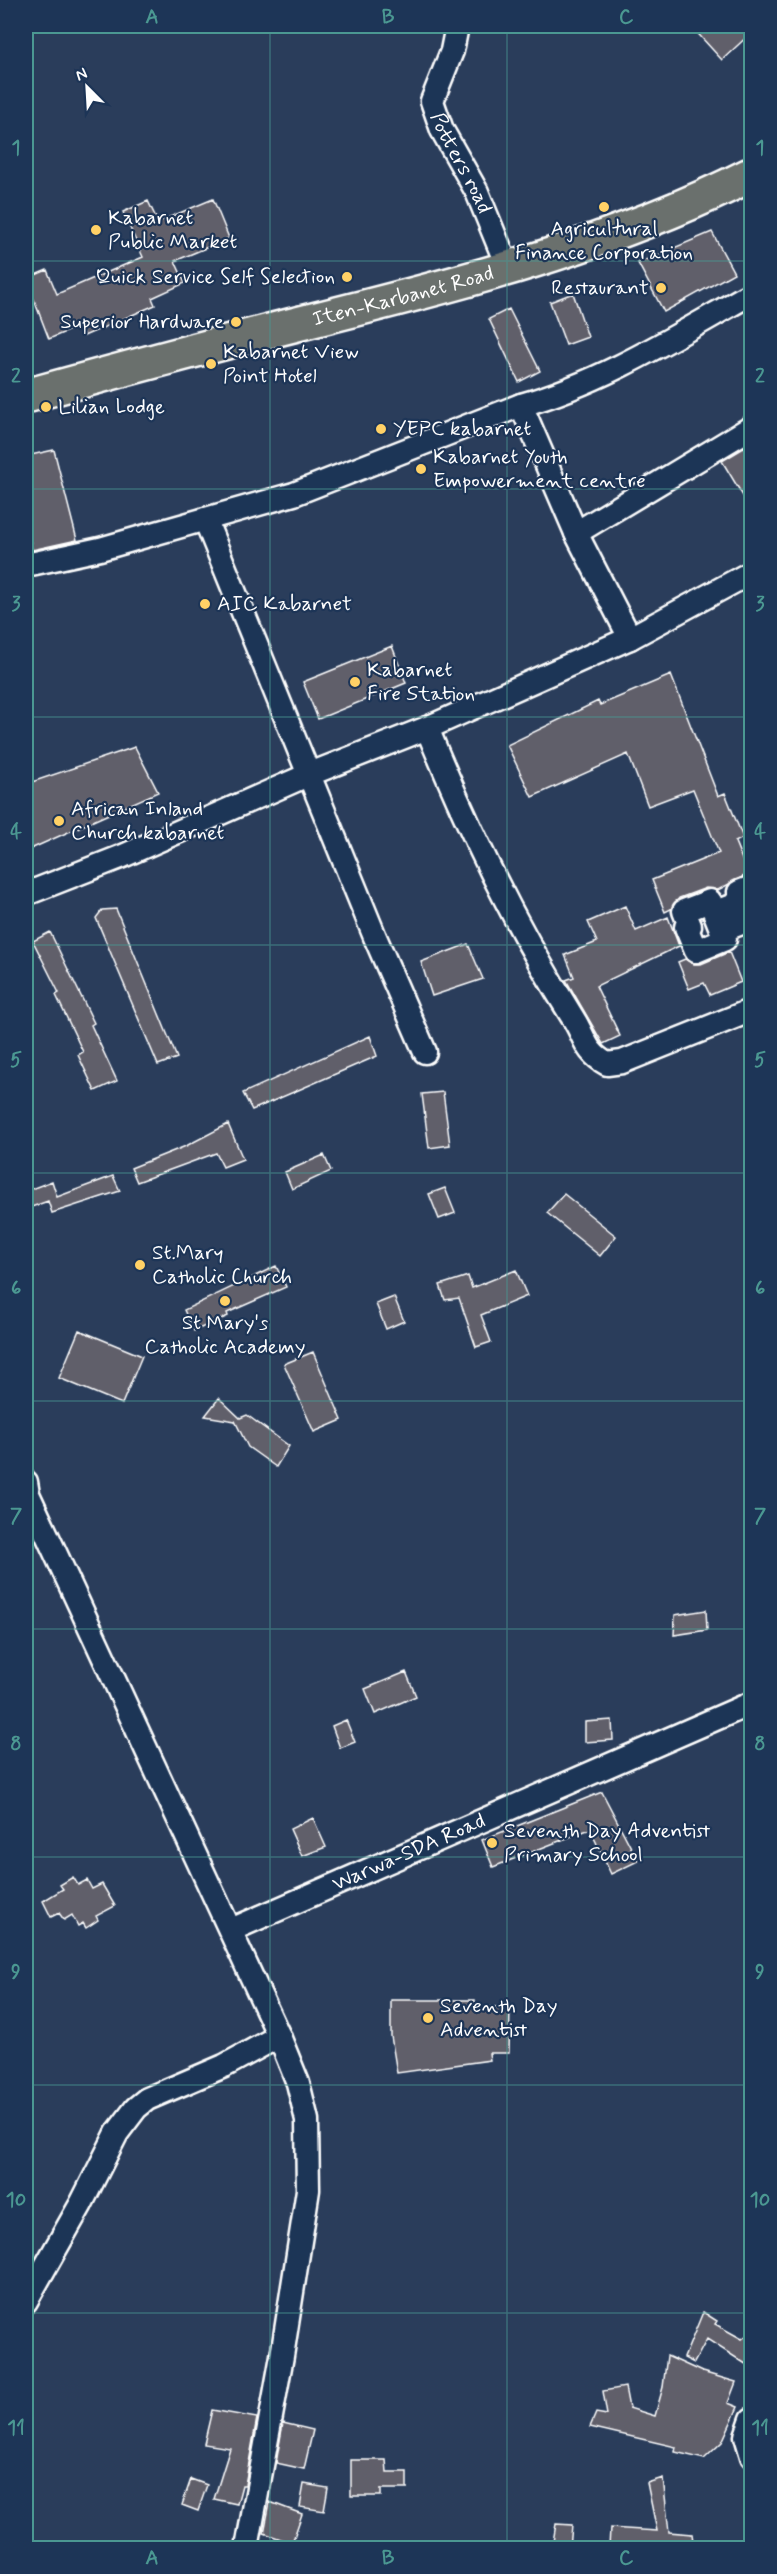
<svg xmlns="http://www.w3.org/2000/svg" width="777" height="2574" font-family="Mynerve,sans-serif">
	<rect width="100%" height="100%" fill="#2a3d5b"/>
	<filter id="ink" filterUnits="userSpaceOnUse"><feTurbulence type="fractalNoise" baseFrequency=".0167" numOctaves="2"/><feDisplacementMap in="SourceGraphic" scale="12" xChannelSelector="R" yChannelSelector="G"/><feConvolveMatrix kernelMatrix="1 2 1 2 8 2 1 2 1" color-interpolation-filters="sRGB"/></filter>
	<g filter="url(#ink)">
		<path fill="#605e6b" stroke="#fff" stroke-width="1.5" d="M 691,26 L 752,26 L 752,32 L 722,60 Z
			M 213,199 L 229,238 L 175,261 L 185,283 L 152,298 L 155,305 L 84,336 L 79,326 L 49,339 L 26,279 L 47,270 L 57,294 L 143,257 L 123,212 L 148,201 L 158,222 Z
			M 712,232 L 734,273 L 664,312 L 638,263 Z
			M 573,293 L 588,337 L 566,345 L 550,302 Z
			M 509,309 L 540,371 L 519,382 L 489,319 Z
			M 752,443 L 752,511 L 722,461 Z
			M 54,450 L 77,540 L 32,550 L 26,519 L 26,456 Z
			M 392,646 L 406,683 L 318,719 L 303,682 Z
			M 671,675 L 718,796 L 725,793 L 743,838 L 735,842 L 748,874 L 718,890 L 706,888 L 679,898 L 671,909 L 665,912 L 652,880 L 719,853 L 693,789 L 648,806 L 628,754 L 532,797 L 507,745 L 598,701 L 600,705 Z
			M 135,747 L 158,792 L 26,851 L 26,784 Z
			M 625,906 L 636,931 L 668,917 L 679,946 L 596,986 L 620,1036 L 603,1044 L 566,980 L 574,977 L 565,955 L 597,942 L 588,922 Z
			M 116,909 L 177,1058 L 158,1065 L 96,918 L 102,910 Z
			M 50,932 L 94,1023 L 91,1025 L 117,1081 L 95,1091 L 78,1055 L 83,1052 L 56,995 L 59,993 L 33,941 Z
			M 468,944 L 483,979 L 432,996 L 421,962 Z
			M 729,952 L 741,982 L 710,995 L 704,983 L 689,989 L 678,962 L 685,959 L 694,964 L 701,964 Z
			M 370,1036 L 377,1056 L 252,1110 L 243,1093 Z
			M 443,1092 L 450,1145 L 429,1148 L 422,1094 Z
			M 228,1124 L 243,1159 L 223,1167 L 216,1153 L 137,1182 L 131,1168 L 186,1146 Z
			M 324,1155 L 331,1171 L 292,1189 L 285,1172 Z
			M 113,1176 L 120,1191 L 52,1213 L 48,1201 L 26,1209 L 26,1191 L 52,1181 L 57,1197 Z
			M 445,1188 L 455,1213 L 439,1219 L 429,1194 Z
			M 564,1194 L 616,1236 L 600,1256 L 547,1213 Z
			M 276,1266 L 286,1287 L 227,1313 L 228,1316 L 194,1331 L 184,1310 Z
			M 516,1270 L 527,1296 L 481,1315 L 491,1342 L 476,1347 L 459,1298 L 445,1300 L 440,1285 L 468,1276 L 472,1288 Z
			M 394,1297 L 404,1321 L 386,1329 L 376,1304 Z
			M 79,1330 L 142,1356 L 122,1404 L 59,1378 Z
			M 313,1352 L 342,1420 L 314,1432 L 284,1364 Z
			M 219,1398 L 240,1418 L 247,1415 L 289,1446 L 276,1467 L 248,1447 L 235,1421 L 205,1416 Z
			M 706,1610 L 707,1630 L 674,1635 L 675,1615 Z
			M 406,1672 L 416,1696 L 375,1714 L 365,1689 Z
			M 346,1720 L 355,1742 L 340,1748 L 332,1726 Z
			M 612,1720 L 613,1740 L 585,1742 L 585,1722 Z
			M 602,1792 L 638,1861 L 611,1874 L 590,1829 L 493,1867 L 482,1840 Z
			M 313,1818 L 326,1847 L 302,1856 L 290,1829 Z
			M 73,1877 L 78,1885 L 87,1880 L 92,1889 L 102,1884 L 115,1906 L 96,1916 L 98,1920 L 86,1928 L 83,1923 L 78,1926 L 72,1915 L 64,1920 L 59,1913 L 51,1917 L 43,1901 L 63,1889 L 60,1885 Z
			M 391,2000 L 475,2000 L 475,2007 L 510,2007 L 509,2053 L 489,2053 L 490,2060 L 397,2073 L 391,2036 Z
			M 703,2312 L 717,2321 L 715,2324 L 742,2339 L 752,2331 L 752,2368 L 707,2339 L 694,2363 L 684,2358 Z
			M 667,2356 L 702,2372 L 736,2382 L 728,2403 L 738,2407 L 722,2442 L 704,2459 L 675,2452 L 676,2447 L 590,2427 L 596,2413 L 607,2415 L 603,2391 L 625,2387 L 629,2408 L 655,2416 L 663,2387 Z
			M 212,2410 L 257,2418 L 245,2485 L 242,2485 L 237,2504 L 214,2499 L 230,2448 L 204,2444 Z
			M 283,2423 L 313,2430 L 304,2469 L 276,2463 Z
			M 351,2460 L 386,2460 L 387,2472 L 407,2472 L 407,2489 L 381,2489 L 381,2496 L 351,2496 Z
			M 663,2478 L 669,2532 L 692,2534 L 693,2541 L 641,2548 L 609,2548 L 610,2528 L 657,2531 L 647,2483 Z
			M 191,2479 L 207,2485 L 198,2511 L 182,2505 Z
			M 304,2484 L 328,2488 L 324,2511 L 300,2507 Z
			M 270,2502 L 302,2514 L 292,2543 L 264,2533 Z
			M 556,2524 L 572,2525 L 570,2548 L 552,2548 Z"/>
		<g fill="none" stroke-linecap="round" stroke-linejoin="round">
			<g stroke="#fff" stroke-width="27">
				<g id="minor">
					<path id="s1" d="M 457,26 L 452,51 L 432,101 L 442,130 L 477,192 L 508,268"/>
					<path d="M 205,519 L 375,937 L 425,1052"/>
					<path d="M 576,533 L 752,427"/>
					<path d="M 26,565 L 100,549 L 294,494 L 521,405"/>
					<path d="M 630,638 L 576,533 L 521,405 C 604,382 677,335 752,293"/>
					<path d="M 427,728 C 468,829 515,926 573,1018 C 586,1038 584,1051 607,1064 L 622,1062 L 752,1010"/>
					<path d="M 752,887 L 739,892 L 743,902 L 719,911 L 726,929 L 752,919"/>
					<path d="M 26,894 L 123,856 L 310,774 L 427,728 L 630,638 L 752,572"/>
					<path d="M 710,901 L 725,939 L 696,951 L 686,927 L 690,926 L 684,911 Z"/>
					<path d="M 26,1482 L 28,1494 L 279,2036 L 298,2083 L 307,2120 L 308,2190 L 282,2356 L 247,2548"/>
					<path id="s2" d="M 231,1930 L 752,1703"/>
					<path d="M 26,2301 L 81,2204 L 117,2133 L 136,2108 L 147,2099 L 224,2066 L 279,2036"/>
					<path d="M 752,2419 L 746,2436 L 752,2456"/>
				</g>
			</g>
			<g stroke="#fff" stroke-width="38">
				<g id="primary">
					<path id="s3" d="M 26,396 C 117,371 209,346 301,323 C 455,285 610,246 752,174"/>
				</g>
			</g>
			<use href="#minor" stroke="#1d3557" stroke-width="22"/>
			<use href="#primary" stroke="#6a706d" stroke-width="33"/>
		</g>
	</g>
	<path fill="none" stroke="#4b9892" stroke-width="1.5" stroke-opacity="0.55" d="M 270,26 L 270,2548M 507,26 L 507,2548M 26,261 L 752,261M 26,489 L 752,489M 26,717 L 752,717M 26,945 L 752,945M 26,1173 L 752,1173M 26,1401 L 752,1401M 26,1629 L 752,1629M 26,1857 L 752,1857M 26,2085 L 752,2085M 26,2313 L 752,2313"/>
	<g fill="#ffd166" stroke="#1d3557" stroke-width="2">
		<circle cx="604" cy="207" r="6"/>
		<circle cx="96" cy="230" r="6"/>
		<circle cx="347" cy="277" r="6"/>
		<circle cx="661" cy="288" r="6"/>
		<circle cx="236" cy="322" r="6"/>
		<circle cx="211" cy="364" r="6"/>
		<circle cx="46" cy="407" r="6"/>
		<circle cx="381" cy="429" r="6"/>
		<circle cx="421" cy="469" r="6"/>
		<circle cx="205" cy="604" r="6"/>
		<circle cx="355" cy="682" r="6"/>
		<circle cx="59" cy="821" r="6"/>
		<circle cx="140" cy="1265" r="6"/>
		<circle cx="225" cy="1301" r="6"/>
		<circle cx="492" cy="1843" r="6"/>
		<circle cx="428" cy="2018" r="6"/>
	</g>
	<g text-anchor="middle" dominant-baseline="central" stroke-width="4.5" stroke-linejoin="round" paint-order="stroke">
		<g font-size="21" fill="#fff" stroke="#1d3557">
			<text stroke="none"><textPath href="#s1" startOffset="148">Potters road</textPath></text>
			<text stroke="none"><textPath href="#s3" startOffset="390">Iten-Karbanet Road</textPath></text>
			<text stroke="none"><textPath href="#s2" startOffset="194">Warwa-SDA Road</textPath></text>
		</g>
		<g font-size="21" fill="#fff" stroke="#1d3557" text-anchor="start">
			<text x="108" y="218">Kabarnet<tspan x="108" dy="24">Public Market</tspan></text>
			<text x="604" y="229" text-anchor="middle">Agricultural<tspan x="604" dy="24">Finance Corporation</tspan></text>
			<text x="335" y="277" text-anchor="end">Quick Service Self Selection</text>
			<text x="649" y="288" text-anchor="end">Restaurant</text>
			<text x="224" y="322" text-anchor="end">Superior Hardware</text>
			<text x="223" y="352">Kabarnet View<tspan x="223" dy="24">Point Hotel</tspan></text>
			<text x="58" y="407">Lilian Lodge</text>
			<text x="393" y="429">YEPC kabarnet</text>
			<text x="433" y="457">Kabarnet Youth<tspan x="433" dy="24">Empowerment centre</tspan></text>
			<text x="217" y="604">AIC Kabarnet</text>
			<text x="367" y="670">Kabarnet<tspan x="367" dy="24">Fire Station</tspan></text>
			<text x="71" y="809">African Inland<tspan x="71" dy="24">Church kabarnet</tspan></text>
			<text x="152" y="1253">St.Mary<tspan x="152" dy="24">Catholic Church</tspan></text>
			<text x="225" y="1323" text-anchor="middle">St Mary's<tspan x="225" dy="24">Catholic Academy</tspan></text>
			<text x="504" y="1831">Seventh Day Adventist<tspan x="504" dy="24">Primary School</tspan></text>
			<text x="440" y="2006">Seventh Day<tspan x="440" dy="24">Adventist</tspan></text>
		</g>
	</g>
	<rect width="777" height="2574" fill="none" stroke="#1d3557" stroke-width="66"/>
	<g transform="translate(87 87) rotate(336)" stroke="#1d3557" stroke-width="4.5" paint-order="stroke">
	<path d="M0-4.5L10 22L0 15L-10 22Z" fill="#ffffff"/>
	<text y="-9" font-size="16" font-weight="bold" text-anchor="middle" fill="#ffffff">N</text>
	</g>
	<rect x="33" y="33" width="711" height="2508" fill="none" stroke="#4b9892" stroke-width="2"/>
	<g font-size="20" text-anchor="middle" font-weight="bold" fill="#4b9892">
		<text x="152" y="23">A</text>
		<text x="388" y="23">B</text>
		<text x="626" y="23">C</text>
		<text x="16" y="154">1</text>
		<text x="760" y="154">1</text>
		<text x="16" y="382">2</text>
		<text x="760" y="382">2</text>
		<text x="16" y="610">3</text>
		<text x="760" y="610">3</text>
		<text x="16" y="838">4</text>
		<text x="760" y="838">4</text>
		<text x="16" y="1066">5</text>
		<text x="760" y="1066">5</text>
		<text x="16" y="1294">6</text>
		<text x="760" y="1294">6</text>
		<text x="16" y="1522">7</text>
		<text x="760" y="1522">7</text>
		<text x="16" y="1750">8</text>
		<text x="760" y="1750">8</text>
		<text x="16" y="1978">9</text>
		<text x="760" y="1978">9</text>
		<text x="16" y="2206">10</text>
		<text x="760" y="2206">10</text>
		<text x="16" y="2434">11</text>
		<text x="760" y="2434">11</text>
		<text x="152" y="2564">A</text>
		<text x="388" y="2564">B</text>
		<text x="626" y="2564">C</text>
	</g>
</svg>
